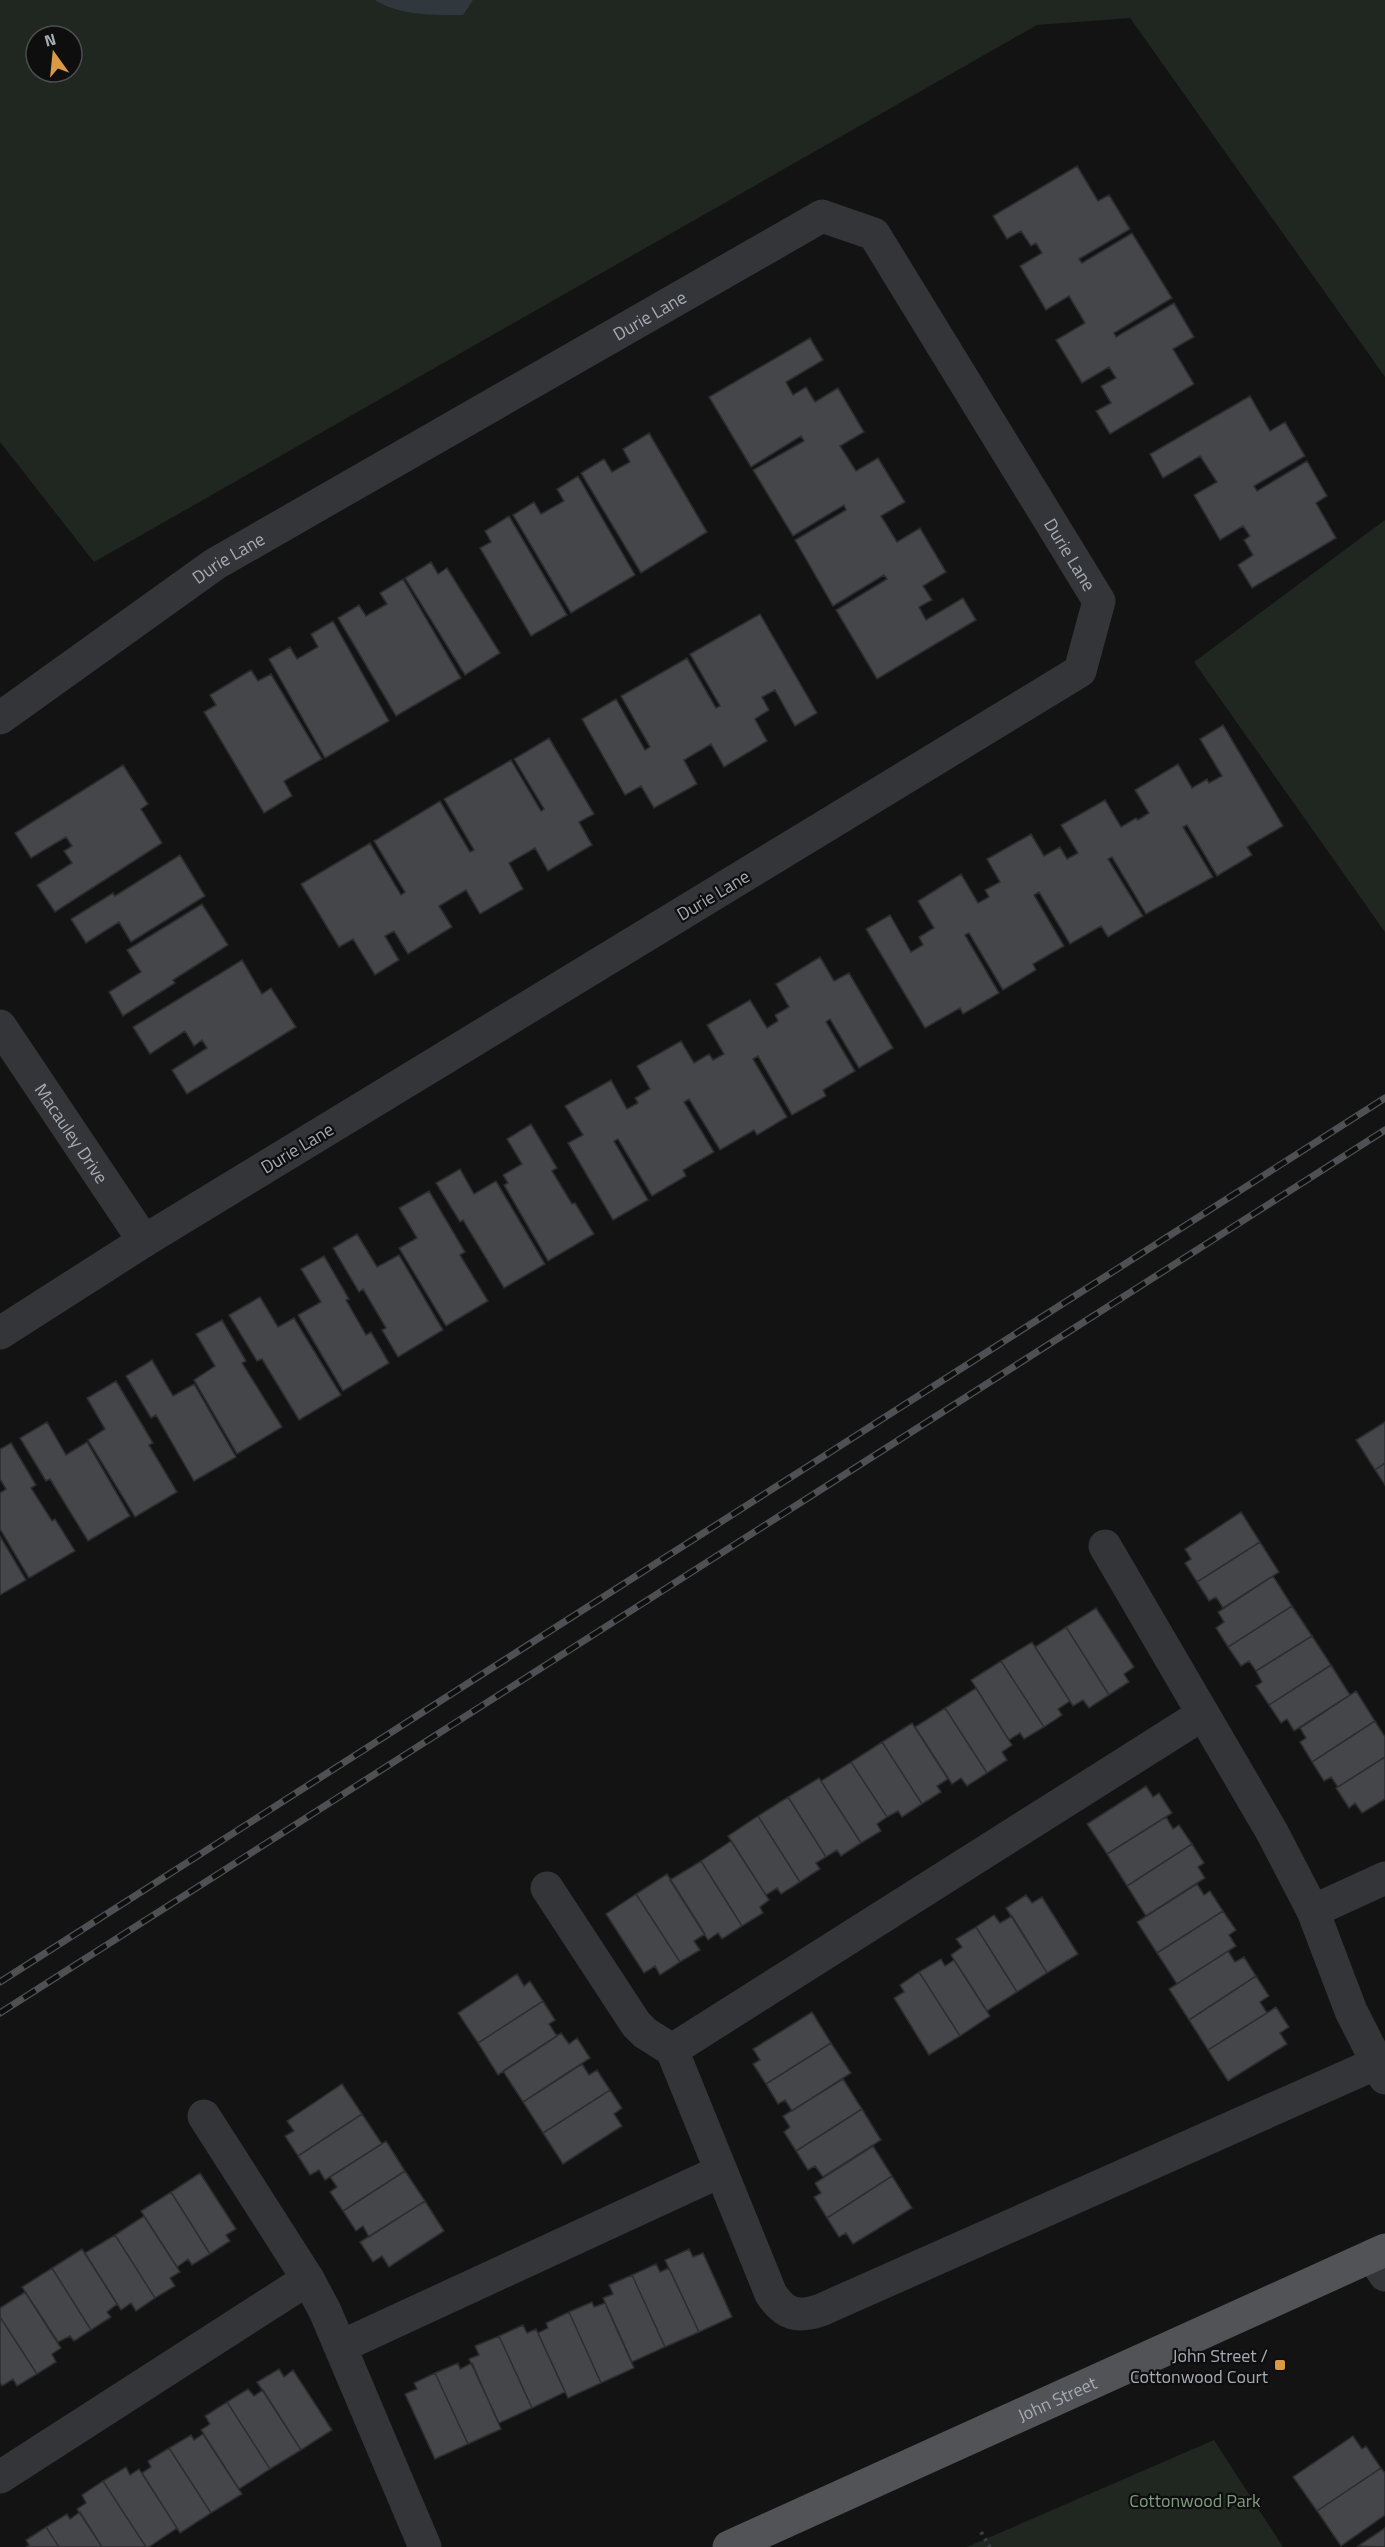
<svg xmlns="http://www.w3.org/2000/svg" width="1385" height="2547" font-family="'Titillium Web',sans-serif">
	<rect width="100%" height="100%" fill="#131314"/>
	<path fill="#202620" fill-rule="evenodd" d="M 0,0 L 1385,0 L 1385,377 L 1130,18 L 1037,25 L 94,562 L 0,442 ZM 36,36 L 72,36 L 72,72 L 36,72 Z
		M 1385,520 L 1385,932 L 1194,662 Z
		M 1214,2440 L 1283,2547 L 967,2547 Z"/>
	<path fill="#30383d" d="M 375,0 L 473,0 L 463,15 C 434,15 400,16 375,0 Z"/>
	<path fill="#454649" stroke="#2d2d30" stroke-width="1.5" d="M 1077,166 L 1098,201 L 1109,195 L 1130,229 L 1079,259 L 1082,263 L 1132,233 L 1172,298 L 1114,333 L 1116,337 L 1174,303 L 1194,337 L 1173,349 L 1194,384 L 1110,434 L 1096,411 L 1111,403 L 1101,386 L 1116,378 L 1109,367 L 1082,383 L 1056,340 L 1085,323 L 1069,296 L 1046,310 L 1020,266 L 1042,253 L 1036,243 L 1031,246 L 1021,231 L 1007,239 L 993,216 Z
		M 810,338 L 823,360 L 786,382 L 793,395 L 806,387 L 815,402 L 838,388 L 864,432 L 840,446 L 856,471 L 878,458 L 905,502 L 881,516 L 897,542 L 920,528 L 946,572 L 923,586 L 932,600 L 919,607 L 926,620 L 963,598 L 976,620 L 877,679 L 836,610 L 887,579 L 884,575 L 833,606 L 795,540 L 846,510 L 844,505 L 793,536 L 753,470 L 804,441 L 801,436 L 751,467 L 709,397 Z
		M 1250,396 L 1270,431 L 1285,422 L 1305,456 L 1254,486 L 1257,491 L 1307,461 L 1327,496 L 1316,503 L 1336,538 L 1252,588 L 1238,565 L 1253,555 L 1244,540 L 1250,536 L 1243,526 L 1220,540 L 1194,495 L 1217,482 L 1200,456 L 1163,478 L 1150,454 Z
		M 649,433 L 707,532 L 641,573 L 581,473 L 604,459 L 612,472 L 630,462 L 623,449 Z
		M 578,476 L 635,575 L 571,613 L 513,515 L 534,502 L 541,514 L 564,501 L 557,489 Z
		M 509,516 L 567,615 L 531,636 L 480,548 L 491,542 L 485,531 Z
		M 431,562 L 438,574 L 447,568 L 500,653 L 465,675 L 405,578 Z
		M 403,579 L 461,678 L 396,716 L 338,618 L 359,605 L 366,616 L 387,604 L 380,593 Z
		M 760,614 L 817,713 L 795,726 L 775,690 L 762,697 L 769,710 L 755,719 L 767,741 L 724,767 L 711,744 L 684,760 L 697,784 L 654,808 L 641,786 L 625,795 L 582,719 L 616,699 L 645,750 L 650,747 L 621,696 L 687,658 L 716,708 L 720,706 L 690,654 Z
		M 333,621 L 389,721 L 325,758 L 269,659 L 290,647 L 297,659 L 318,647 L 311,634 Z
		M 251,670 L 258,681 L 271,674 L 322,759 L 284,781 L 292,796 L 264,813 L 204,712 L 216,705 L 210,695 Z
		M 1223,725 L 1283,826 L 1247,847 L 1252,855 L 1217,876 L 1187,825 L 1183,827 L 1213,877 L 1146,914 L 1112,857 L 1108,859 L 1143,916 L 1108,937 L 1101,926 L 1070,944 L 1039,892 L 1034,895 L 1064,946 L 1033,964 L 1036,970 L 1003,990 L 969,933 L 965,935 L 999,993 L 963,1014 L 960,1008 L 925,1028 L 866,929 L 890,915 L 911,952 L 923,945 L 919,937 L 934,928 L 918,901 L 961,874 L 978,903 L 989,897 L 985,890 L 1000,882 L 987,859 L 1031,834 L 1044,856 L 1060,847 L 1067,859 L 1078,853 L 1061,825 L 1105,800 L 1121,827 L 1136,818 L 1138,820 L 1149,813 L 1135,790 L 1178,764 L 1192,788 L 1207,779 L 1209,783 L 1222,776 L 1200,739 Z
		M 549,738 L 594,814 L 579,822 L 592,845 L 548,871 L 535,848 L 509,863 L 523,889 L 480,914 L 466,890 L 439,906 L 452,927 L 408,954 L 394,931 L 385,936 L 399,960 L 375,975 L 353,939 L 339,947 L 301,884 L 370,843 L 401,895 L 405,892 L 374,841 L 440,801 L 470,852 L 474,850 L 444,799 L 511,760 L 541,811 L 544,809 L 514,759 Z
		M 123,765 L 148,804 L 141,809 L 162,843 L 55,912 L 37,885 L 72,863 L 64,851 L 72,846 L 66,837 L 31,858 L 15,833 Z
		M 180,855 L 205,896 L 131,942 L 119,922 L 86,943 L 71,919 L 113,893 L 115,896 Z
		M 202,904 L 228,945 L 173,980 L 175,983 L 123,1016 L 109,992 L 141,972 L 127,950 Z
		M 820,957 L 834,981 L 849,973 L 893,1048 L 859,1068 L 830,1019 L 826,1022 L 855,1071 L 823,1090 L 826,1096 L 792,1115 L 758,1056 L 753,1059 L 787,1117 L 757,1135 L 754,1130 L 720,1150 L 689,1099 L 684,1102 L 714,1152 L 683,1170 L 686,1176 L 652,1196 L 618,1139 L 614,1141 L 648,1200 L 613,1220 L 568,1143 L 583,1135 L 565,1106 L 611,1080 L 627,1109 L 638,1103 L 635,1098 L 650,1089 L 637,1066 L 681,1041 L 694,1063 L 709,1054 L 713,1060 L 724,1054 L 707,1025 L 750,1000 L 767,1028 L 778,1021 L 775,1015 L 789,1007 L 776,984 Z
		M 242,960 L 262,994 L 271,988 L 296,1027 L 187,1094 L 172,1070 L 207,1048 L 202,1040 L 194,1046 L 185,1031 L 150,1054 L 133,1027 Z
		M 531,1124 L 557,1168 L 552,1171 L 572,1204 L 575,1203 L 594,1234 L 548,1261 L 504,1185 L 508,1183 L 503,1175 L 522,1164 L 507,1139 Z
		M 460,1169 L 474,1194 L 496,1181 L 545,1264 L 504,1288 L 463,1220 L 460,1222 L 436,1183 Z
		M 429,1191 L 465,1252 L 460,1255 L 488,1301 L 446,1326 L 399,1248 L 417,1238 L 399,1208 Z
		M 357,1234 L 377,1267 L 399,1255 L 443,1330 L 398,1357 L 382,1330 L 386,1328 L 363,1289 L 359,1292 L 333,1248 Z
		M 324,1256 L 349,1299 L 346,1300 L 366,1335 L 371,1332 L 389,1363 L 343,1391 L 298,1315 L 321,1302 L 301,1269 Z
		M 260,1297 L 278,1327 L 294,1318 L 341,1395 L 299,1420 L 262,1359 L 257,1361 L 229,1315 Z
		M 222,1320 L 246,1361 L 242,1363 L 282,1427 L 237,1454 L 194,1380 L 215,1366 L 196,1334 Z
		M 152,1360 L 173,1396 L 194,1384 L 236,1457 L 194,1481 L 156,1415 L 151,1418 L 126,1376 Z
		M 116,1381 L 153,1443 L 149,1445 L 177,1492 L 135,1517 L 88,1440 L 105,1429 L 87,1398 Z
		M 47,1422 L 66,1455 L 87,1442 L 130,1516 L 88,1541 L 50,1479 L 46,1481 L 20,1438 Z
		M 1385,1422 L 1385,1463 L 1375,1470 L 1356,1440 Z
		M 11,1443 L 36,1485 L 31,1488 L 52,1521 L 55,1519 L 75,1551 L 29,1578 L 0,1529 L 0,1493 L 6,1489 L 0,1479 L 0,1449 Z
		M 1385,1463 L 1385,1485 L 1375,1470 Z
		M 1241,1512 L 1260,1542 L 1197,1582 L 1185,1563 L 1191,1559 L 1185,1549 Z
		M 0,1536 L 26,1580 L 0,1595 Z
		M 1260,1542 L 1279,1572 L 1223,1608 L 1216,1597 L 1209,1601 L 1197,1582 Z
		M 1273,1576 L 1292,1606 L 1228,1647 L 1216,1628 L 1224,1622 L 1218,1612 Z
		M 1292,1606 L 1312,1636 L 1256,1671 L 1249,1661 L 1241,1666 L 1228,1647 Z
		M 1096,1608 L 1134,1667 L 1124,1674 L 1129,1682 L 1109,1695 L 1066,1627 Z
		M 1066,1627 L 1109,1695 L 1089,1708 L 1083,1700 L 1073,1706 L 1035,1647 Z
		M 1312,1636 L 1331,1665 L 1269,1705 L 1256,1686 L 1262,1682 L 1256,1671 Z
		M 1032,1642 L 1070,1701 L 1058,1709 L 1062,1715 L 1044,1727 L 1001,1661 Z
		M 1001,1661 L 1044,1727 L 1024,1739 L 1020,1733 L 1009,1740 L 971,1680 Z
		M 1331,1665 L 1350,1695 L 1294,1731 L 1287,1719 L 1281,1723 L 1269,1705 Z
		M 976,1688 L 1012,1745 L 1002,1752 L 1007,1760 L 987,1773 L 945,1708 Z
		M 1356,1691 L 1375,1721 L 1312,1762 L 1300,1742 L 1306,1738 L 1300,1728 Z
		M 945,1708 L 987,1773 L 967,1786 L 961,1778 L 952,1784 L 915,1727 Z
		M 1375,1721 L 1385,1737 L 1385,1757 L 1338,1787 L 1331,1777 L 1324,1781 L 1312,1762 Z
		M 912,1723 L 948,1779 L 937,1786 L 941,1792 L 922,1804 L 882,1742 Z
		M 882,1742 L 922,1804 L 902,1817 L 898,1811 L 887,1817 L 851,1762 Z
		M 1385,1757 L 1385,1799 L 1362,1813 L 1355,1803 L 1349,1808 L 1336,1788 Z
		M 851,1762 L 887,1817 L 877,1824 L 881,1831 L 861,1843 L 821,1781 Z
		M 819,1778 L 861,1843 L 841,1856 L 837,1850 L 826,1857 L 788,1797 Z
		M 1146,1786 L 1153,1797 L 1159,1793 L 1172,1813 L 1107,1854 L 1087,1824 Z
		M 788,1797 L 826,1857 L 816,1863 L 820,1869 L 800,1882 L 758,1816 Z
		M 758,1816 L 800,1882 L 781,1894 L 777,1888 L 766,1895 L 728,1836 Z
		M 1166,1817 L 1173,1829 L 1179,1825 L 1192,1844 L 1127,1886 L 1107,1854 Z
		M 731,1841 L 769,1900 L 760,1907 L 763,1913 L 742,1926 L 701,1861 Z
		M 1192,1844 L 1204,1863 L 1198,1867 L 1205,1878 L 1146,1916 L 1127,1886 Z
		M 701,1861 L 742,1926 L 722,1939 L 718,1933 L 708,1940 L 670,1880 Z
		M 667,1874 L 705,1934 L 694,1941 L 700,1950 L 680,1962 L 636,1894 Z
		M 1197,1884 L 1204,1895 L 1210,1891 L 1223,1911 L 1157,1953 L 1137,1922 Z
		M 636,1894 L 680,1962 L 660,1975 L 655,1966 L 644,1973 L 606,1914 Z
		M 1026,1895 L 1032,1903 L 1042,1897 L 1078,1954 L 1047,1973 L 1006,1908 Z
		M 1223,1911 L 1236,1930 L 1229,1935 L 1236,1946 L 1177,1984 L 1157,1953 Z
		M 994,1915 L 1000,1923 L 1012,1916 L 1047,1973 L 1017,1992 L 976,1927 Z
		M 976,1927 L 1017,1992 L 987,2011 L 951,1955 L 962,1947 L 956,1939 Z
		M 1228,1951 L 1235,1962 L 1244,1957 L 1256,1976 L 1189,2020 L 1169,1989 Z
		M 941,1959 L 945,1966 L 954,1960 L 990,2016 L 960,2036 L 919,1972 Z
		M 919,1972 L 960,2036 L 929,2055 L 894,1998 L 904,1992 L 900,1985 Z
		M 517,1974 L 524,1986 L 530,1981 L 543,2001 L 478,2043 L 458,2013 Z
		M 1256,1976 L 1269,1996 L 1260,2002 L 1267,2013 L 1208,2050 L 1189,2020 Z
		M 543,2001 L 555,2020 L 549,2024 L 557,2036 L 498,2075 L 478,2043 Z
		M 1276,2007 L 1289,2027 L 1280,2033 L 1287,2044 L 1228,2081 L 1208,2050 Z
		M 812,2012 L 831,2043 L 766,2084 L 753,2064 L 760,2060 L 753,2049 Z
		M 561,2033 L 569,2044 L 577,2038 L 590,2058 L 523,2102 L 503,2071 Z
		M 831,2043 L 851,2073 L 792,2111 L 785,2100 L 778,2104 L 766,2084 Z
		M 582,2064 L 589,2075 L 597,2070 L 610,2090 L 543,2133 L 523,2102 Z
		M 843,2079 L 862,2109 L 796,2151 L 784,2132 L 790,2127 L 783,2116 Z
		M 342,2084 L 362,2114 L 298,2156 L 285,2136 L 294,2131 L 287,2121 Z
		M 610,2090 L 622,2108 L 614,2114 L 622,2126 L 563,2164 L 543,2133 Z
		M 862,2109 L 881,2140 L 823,2177 L 815,2166 L 808,2170 L 796,2151 Z
		M 362,2114 L 382,2144 L 325,2180 L 319,2170 L 310,2175 L 298,2156 Z
		M 386,2141 L 405,2171 L 343,2211 L 330,2192 L 337,2187 L 330,2177 Z
		M 873,2146 L 892,2176 L 827,2218 L 814,2197 L 821,2193 L 815,2183 Z
		M 405,2171 L 425,2201 L 369,2237 L 363,2226 L 356,2231 L 343,2211 Z
		M 200,2173 L 236,2229 L 226,2235 L 230,2241 L 210,2254 L 171,2192 Z
		M 892,2176 L 912,2208 L 853,2244 L 846,2233 L 839,2237 L 827,2218 Z
		M 171,2192 L 210,2254 L 192,2265 L 188,2259 L 177,2267 L 141,2211 Z
		M 425,2201 L 444,2231 L 389,2267 L 382,2256 L 373,2262 L 360,2242 Z
		M 144,2216 L 180,2272 L 170,2278 L 175,2286 L 155,2298 L 115,2235 Z
		M 115,2235 L 155,2298 L 136,2311 L 131,2303 L 121,2310 L 85,2253 Z
		M 82,2249 L 117,2304 L 107,2312 L 111,2317 L 91,2330 L 52,2268 Z
		M 689,2249 L 693,2257 L 703,2253 L 732,2317 L 699,2332 L 665,2260 Z
		M 656,2264 L 660,2272 L 669,2268 L 699,2332 L 665,2347 L 632,2275 Z
		M 52,2268 L 91,2330 L 74,2341 L 70,2336 L 58,2342 L 22,2287 Z
		M 632,2275 L 665,2347 L 632,2362 L 603,2298 L 613,2294 L 609,2285 Z
		M 25,2292 L 61,2348 L 52,2354 L 56,2362 L 37,2374 L 0,2317 L 0,2308 Z
		M 592,2302 L 594,2307 L 605,2303 L 634,2368 L 601,2383 L 569,2312 Z
		M 569,2312 L 601,2383 L 568,2398 L 538,2333 L 548,2328 L 546,2323 Z
		M 0,2317 L 37,2374 L 17,2386 L 13,2379 L 2,2386 L 0,2382 Z
		M 523,2325 L 527,2333 L 536,2329 L 565,2392 L 532,2408 L 499,2336 Z
		M 499,2336 L 532,2408 L 499,2423 L 469,2359 L 479,2355 L 475,2346 Z
		M 458,2363 L 460,2369 L 472,2363 L 501,2429 L 468,2444 L 435,2373 Z
		M 279,2369 L 284,2377 L 293,2370 L 332,2430 L 301,2450 L 257,2382 Z
		M 435,2373 L 468,2444 L 435,2459 L 405,2394 L 417,2389 L 414,2383 Z
		M 248,2389 L 254,2396 L 263,2390 L 301,2450 L 270,2469 L 227,2402 Z
		M 227,2402 L 270,2469 L 239,2489 L 201,2430 L 210,2424 L 205,2416 Z
		M 203,2434 L 242,2494 L 211,2513 L 169,2448 L 191,2435 L 194,2440 Z
		M 1353,2436 L 1362,2449 L 1366,2446 L 1381,2468 L 1317,2511 L 1293,2477 Z
		M 169,2448 L 211,2513 L 180,2533 L 142,2473 L 151,2467 L 148,2461 Z
		M 126,2467 L 130,2475 L 139,2469 L 177,2528 L 149,2547 L 146,2547 L 103,2481 Z
		M 1381,2468 L 1385,2473 L 1385,2515 L 1341,2546 L 1317,2511 Z
		M 103,2481 L 146,2547 L 102,2547 L 77,2509 L 86,2503 L 82,2495 Z
		M 80,2512 L 102,2547 L 59,2547 L 46,2527 L 67,2514 L 70,2519 Z
		M 46,2527 L 59,2547 L 26,2547 L 29,2545 L 26,2540 Z
		M 1385,2528 L 1385,2547 L 1358,2546 Z"/>
	<g fill="none" stroke-linecap="round" stroke-linejoin="round">
		<path stroke="#3a3c3f" stroke-width="4" stroke-dasharray="3 4.5" stroke-linecap="butt" d="M 981,2532 L 990,2547"/>
		<g stroke="#343539" stroke-width="33">
			<path id="s1" d="M 0,718 L 215,564 L 822,216 L 874,234 L 1099,601 L 1080,671 L 144,1241 L 0,1333"/>
			<path id="s2" d="M 0,1026 L 144,1241"/>
			<path d="M 1105,1546 L 1272,1832 L 1313,1911 L 1351,2011 L 1385,2078"/>
			<path d="M 547,1888 L 636,2024 L 645,2033 L 672,2050 L 771,2294 C 785,2315 798,2318 821,2310 L 1377,2063"/>
			<path d="M 1313,1911 L 1385,1878"/>
			<path d="M 672,2050 L 1203,1714"/>
			<path d="M 204,2116 L 308,2279 L 325,2311 L 425,2547"/>
			<path d="M 1372,2256 L 1385,2275"/>
			<path d="M 342,2346 L 721,2171"/>
			<path d="M 0,2477 L 308,2279"/>
		</g>
		<path stroke="#515357" stroke-width="33" id="s3" d="M 729,2547 L 1385,2250"/>
		<g stroke="#4e5053" stroke-width="7">
			<path id="rail" d="M 0,1982 L 1385,1098
				M 0,2013 L 1385,1130"/>
		</g>
		<use href="#rail" stroke="#0e0e0f" stroke-width="4.5" stroke-dasharray="14" stroke-linecap="butt"/>
	</g>
	<rect fill="#da9945" stroke="#0e0e0f" stroke-width="2" x="1274" y="2359" width="12" height="12" rx="3"/>
	<g text-anchor="middle" dominant-baseline="central" stroke-width="4.5" stroke-linejoin="round" paint-order="stroke">
		<g font-size="18" fill="#a6abb3" stroke="#0e0e0f">
			<text stroke="none"><textPath href="#s1" startOffset="765">Durie Lane</textPath></text>
			<text stroke="none"><textPath href="#s1" startOffset="1395">Durie Lane</textPath></text>
			<text stroke="none"><textPath href="#s1" startOffset="279">Durie Lane</textPath></text>
			<text transform="translate(713 895) rotate(-31)">Durie Lane</text>
			<text stroke="none"><textPath href="#s2" startOffset="129">Macauley Drive</textPath></text>
			<text transform="translate(297 1148) rotate(-31)">Durie Lane</text>
			<text stroke="none"><textPath href="#s3" startOffset="360">John Street</textPath></text>
		</g>
		<g font-size="18" fill="#a6abb3" stroke="#0e0e0f" text-anchor="end">
			<text x="1268" y="2355">John Street /<tspan x="1268" dy="21">Cottonwood Court</tspan></text>
		</g>
		<g font-size="18" fill="#819c7f" stroke="#0e0e0f">
			<text x="1195" y="2500">Cottonwood Park</text>
		</g>
	</g>
	<g transform="translate(54 54) rotate(345)"><circle r="28" fill="#0e0e0f" stroke="#4b4d51" stroke-width="1.5"/>
	<path d="M0-4.5L10 22L0 15L-10 22Z" fill="#da9945"/>
	<text y="-9" font-size="16" font-weight="bold" text-anchor="middle" fill="#a6abb3">N</text>
	</g>
</svg>
